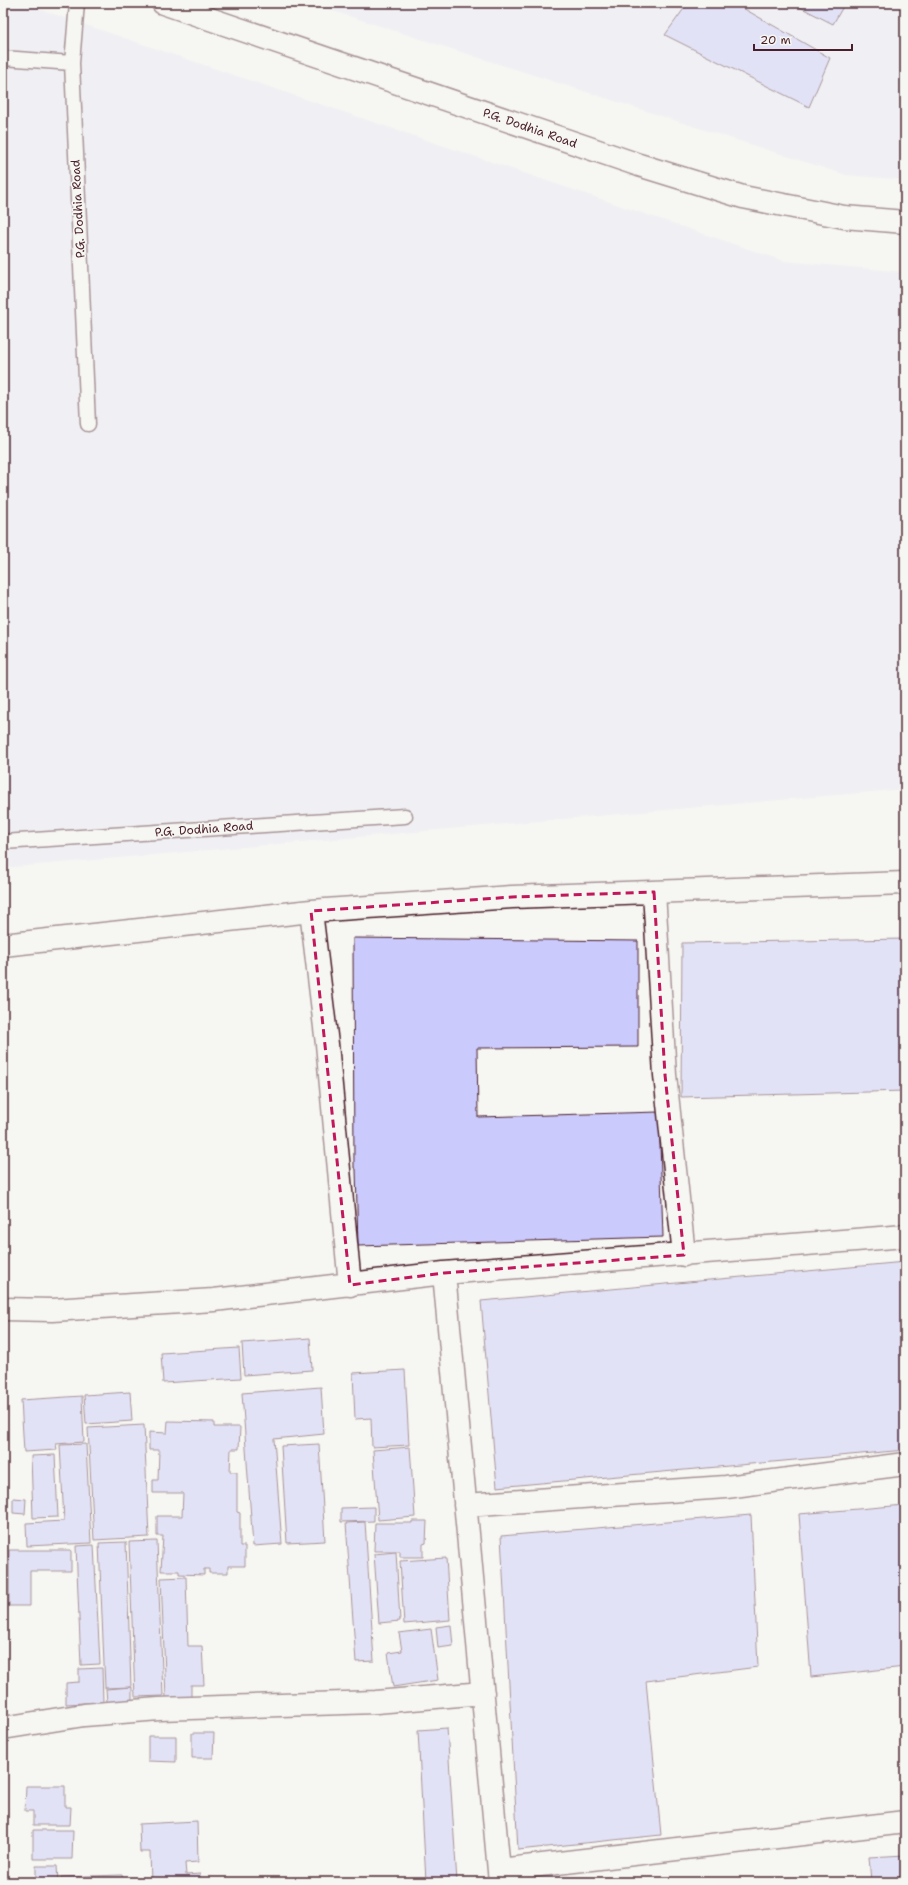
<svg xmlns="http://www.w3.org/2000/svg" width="908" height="1885" font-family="'Shantell Sans',sans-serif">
	<rect width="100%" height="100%" fill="#f6f6f2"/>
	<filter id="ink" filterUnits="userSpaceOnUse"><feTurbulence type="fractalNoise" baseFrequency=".025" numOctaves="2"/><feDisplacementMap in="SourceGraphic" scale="8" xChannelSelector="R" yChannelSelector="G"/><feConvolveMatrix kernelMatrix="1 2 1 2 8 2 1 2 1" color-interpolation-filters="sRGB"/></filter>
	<g filter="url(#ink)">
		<path fill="#e9e9f5" d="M 3,3 L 21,3 L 784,261 L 905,272 L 905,789 L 3,868 Z
			M 308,3 L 905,3 L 905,180 L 846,175 Z"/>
		<path fill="#cbcafd" stroke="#4a1f2b" d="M 688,3 L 734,3 L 830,58 L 809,107 L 665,35 Z
			M 792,3 L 845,3 L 833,24 Z
			M 353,938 L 638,941 L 638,1047 L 477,1048 L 478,1117 L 659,1112 L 663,1237 L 358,1246 L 356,1169 L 354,1168 Z
			M 905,939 L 905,1091 L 681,1097 L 682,943 Z
			M 905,1262 L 905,1450 L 497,1487 L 481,1301 Z
			M 310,1338 L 312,1370 L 244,1375 L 242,1343 Z
			M 239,1348 L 241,1378 L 163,1383 L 161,1353 Z
			M 405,1370 L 409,1445 L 372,1447 L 371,1418 L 355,1419 L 353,1373 Z
			M 321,1387 L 324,1434 L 274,1439 L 282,1544 L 253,1546 L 242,1393 Z
			M 130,1392 L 132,1421 L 86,1424 L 84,1395 Z
			M 82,1396 L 84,1442 L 56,1444 L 57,1450 L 24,1452 L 21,1400 Z
			M 168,1421 L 214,1422 L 214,1427 L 240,1427 L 239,1449 L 231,1449 L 230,1472 L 237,1472 L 237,1512 L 240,1513 L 240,1546 L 245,1546 L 245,1566 L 228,1566 L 228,1573 L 209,1573 L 209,1569 L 204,1569 L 204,1575 L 179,1574 L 179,1571 L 161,1571 L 163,1536 L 157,1536 L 157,1516 L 182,1516 L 183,1493 L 153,1493 L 153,1480 L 158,1480 L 159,1450 L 149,1450 L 149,1432 L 167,1433 Z
			M 144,1425 L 149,1537 L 94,1540 L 88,1428 Z
			M 86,1444 L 91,1543 L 27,1546 L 26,1523 L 64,1521 L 60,1445 Z
			M 319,1444 L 325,1541 L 287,1543 L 281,1446 Z
			M 410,1447 L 415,1517 L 378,1520 L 373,1450 Z
			M 55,1455 L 58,1517 L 33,1518 L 31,1456 Z
			M 13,1498 L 26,1499 L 25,1514 L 13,1513 Z
			M 905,1505 L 905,1667 L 811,1677 L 799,1514 Z
			M 374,1507 L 374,1521 L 341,1522 L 341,1508 Z
			M 751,1515 L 758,1667 L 646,1681 L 661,1835 L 518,1850 L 501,1536 Z
			M 3,1521 L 5,1557 L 3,1557 Z
			M 412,1521 L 427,1521 L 426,1543 L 423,1544 L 423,1557 L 400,1557 L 400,1551 L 374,1551 L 375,1523 L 412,1523 Z
			M 365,1522 L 374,1661 L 356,1662 L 346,1523 Z
			M 157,1541 L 163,1696 L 135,1697 L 129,1542 Z
			M 126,1542 L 131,1687 L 105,1688 L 99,1543 Z
			M 94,1545 L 100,1664 L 81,1665 L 76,1546 Z
			M 9,1550 L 71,1550 L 71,1571 L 30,1571 L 30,1606 L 9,1606 Z
			M 396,1552 L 400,1621 L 379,1623 L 374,1554 Z
			M 446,1558 L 450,1620 L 404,1624 L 400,1561 Z
			M 186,1577 L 188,1646 L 202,1646 L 204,1685 L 191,1685 L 191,1697 L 166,1698 L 161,1578 Z
			M 451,1625 L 453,1646 L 438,1648 L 436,1627 Z
			M 431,1629 L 438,1680 L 393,1687 L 388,1653 L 402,1651 L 399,1633 Z
			M 102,1668 L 103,1702 L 66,1704 L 66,1683 L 79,1682 L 79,1669 Z
			M 132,1687 L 132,1701 L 107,1702 L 106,1689 Z
			M 447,1728 L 457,1882 L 426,1882 L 418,1730 Z
			M 192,1733 L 214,1733 L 213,1758 L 192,1758 Z
			M 148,1736 L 176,1736 L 176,1762 L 148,1761 Z
			M 26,1786 L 65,1786 L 65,1807 L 71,1807 L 70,1825 L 33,1825 L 33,1811 L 25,1811 Z
			M 197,1821 L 198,1862 L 185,1863 L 186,1875 L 200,1874 L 200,1882 L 151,1882 L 150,1852 L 140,1852 L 139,1824 Z
			M 33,1830 L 73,1830 L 72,1859 L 33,1859 Z
			M 905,1855 L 905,1882 L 871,1882 L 869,1857 Z
			M 36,1866 L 57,1866 L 58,1882 L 36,1882 Z
			M 122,1875 L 123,1882 L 61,1882 L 61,1877 Z"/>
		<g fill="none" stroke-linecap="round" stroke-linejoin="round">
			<g stroke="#4a1f2b" stroke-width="17">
				<path id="service" d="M 3,58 L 72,63 L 88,424
					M 72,63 L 77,3
					M 3,842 L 405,816"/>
			</g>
			<g stroke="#4a1f2b" stroke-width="25">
				<path id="minor" d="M 163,3 L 639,165 L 743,197 L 844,217 L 905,222
					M 654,892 L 665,1075 L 684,1255
					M 311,911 L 327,1044 L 350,1285
					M 3,945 L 311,911 L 512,897 L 905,883
					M 444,1273 L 500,1882
					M 3,1309 L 52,1310 L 214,1300 L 444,1273 L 905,1236
					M 465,1505 L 726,1487 L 905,1464
					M 3,1728 L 84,1715 L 159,1709 L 376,1702 L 483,1693
					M 499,1870 L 905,1822"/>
			</g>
			<use href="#service" stroke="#f6f6f2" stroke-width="14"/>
			<use href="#minor" stroke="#f6f6f2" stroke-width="22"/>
		</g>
	</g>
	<path d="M0 0H908V1885H0ZM 654,892 L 665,1075 L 684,1255 L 444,1273 L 350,1285 L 311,911 L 512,897 Z" fill="#f6f6f2" fill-opacity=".55" fill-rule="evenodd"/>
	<path fill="none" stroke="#c2185b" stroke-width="3" stroke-dasharray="8 5" stroke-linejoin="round" d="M 654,892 L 665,1075 L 684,1255 L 444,1273 L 350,1285 L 311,911 L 512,897 Z"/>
	<g text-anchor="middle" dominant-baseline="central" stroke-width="3" stroke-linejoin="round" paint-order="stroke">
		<g font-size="12" fill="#4a1f2b" stroke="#f6f6f2">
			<text transform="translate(530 128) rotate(19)">P.G. Dodhia Road</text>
			<text transform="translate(78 209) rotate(-93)">P.G. Dodhia Road</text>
			<text transform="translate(204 829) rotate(-4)">P.G. Dodhia Road</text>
		</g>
	</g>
	<rect width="908" height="1885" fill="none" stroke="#f6f6f2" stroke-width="16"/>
	<rect x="8" y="8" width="892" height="1869" fill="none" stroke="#4a1f2b" stroke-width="1.5" filter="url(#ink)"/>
	<path d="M754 44v6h98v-6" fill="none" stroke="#4a1f2b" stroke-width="2"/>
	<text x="760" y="44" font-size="12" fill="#4a1f2b" stroke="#f6f6f2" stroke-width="3" paint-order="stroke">20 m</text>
</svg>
